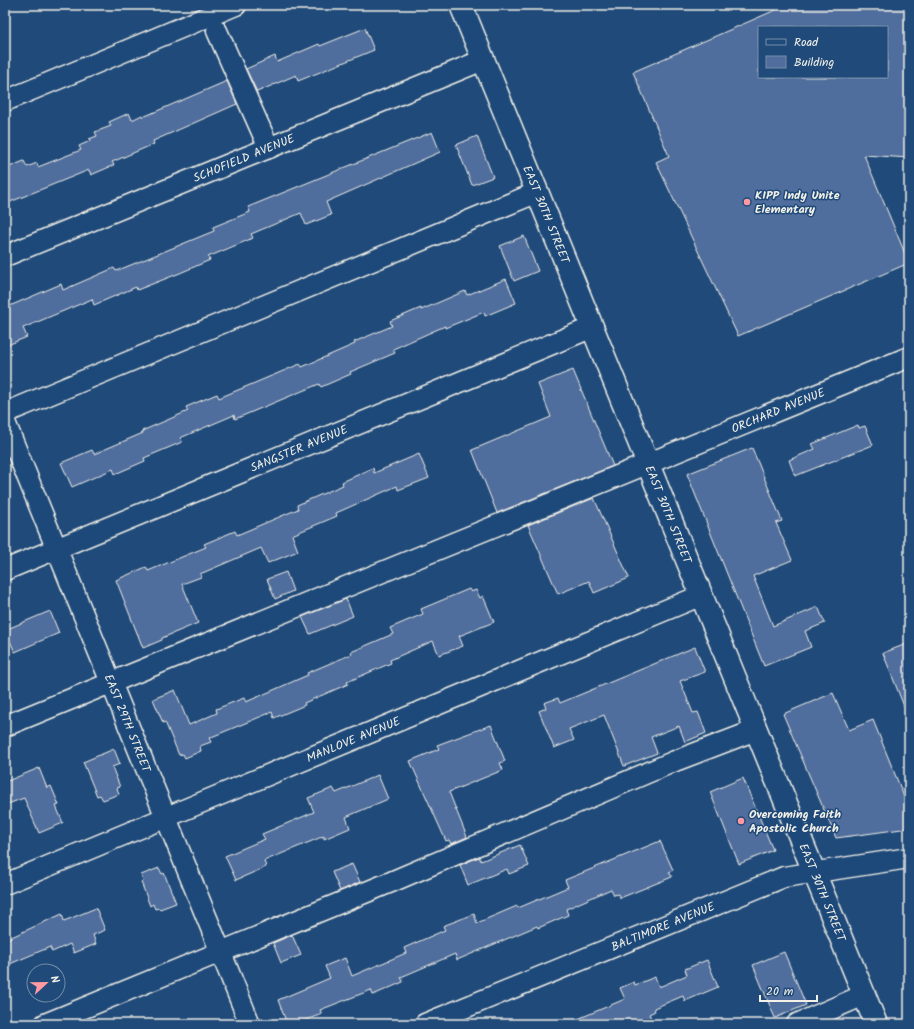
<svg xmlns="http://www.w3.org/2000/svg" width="914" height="1029" font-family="Kalam,sans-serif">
	<rect width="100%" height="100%" fill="#1f4a7a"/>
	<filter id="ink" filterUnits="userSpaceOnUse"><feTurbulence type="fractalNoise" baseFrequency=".025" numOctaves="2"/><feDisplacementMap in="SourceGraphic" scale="8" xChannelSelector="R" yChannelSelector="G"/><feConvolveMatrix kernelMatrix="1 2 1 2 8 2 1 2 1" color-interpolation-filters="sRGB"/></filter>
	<g filter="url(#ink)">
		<path fill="#506d9d" stroke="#f4f1e8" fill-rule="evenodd" d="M 787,5 L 909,5 L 909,158 L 864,155 L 909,263 L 738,336 L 656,162 L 669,156 L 633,72 ZM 759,27 L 887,27 L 887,77 L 759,77 Z
			M 365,28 L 374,50 L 298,81 L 296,75 L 257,92 L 246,69 L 275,56 L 277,62 L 319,44 L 320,46 Z
			M 227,81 L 237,104 L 153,141 L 154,144 L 112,162 L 114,165 L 91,175 L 89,170 L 5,204 L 5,177 L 9,175 L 7,168 L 24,161 L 27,167 L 37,163 L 38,167 L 81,150 L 79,146 L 90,141 L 89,139 L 97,136 L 95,132 L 111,126 L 109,122 L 129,113 L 132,120 L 142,115 L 143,117 Z
			M 432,132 L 440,152 L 326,202 L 331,215 L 306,225 L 301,213 L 251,234 L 253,238 L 208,257 L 210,260 L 180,273 L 137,290 L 136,287 L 94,305 L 92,299 L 23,328 L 27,337 L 5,346 L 5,308 L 61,284 L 63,290 L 114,268 L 116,271 L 158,254 L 214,231 L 213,227 L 250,212 L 248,207 Z
			M 477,136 L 493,177 L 472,185 L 456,145 Z
			M 524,236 L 538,271 L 514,281 L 500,246 Z
			M 506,279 L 516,303 L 485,316 L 484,312 L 445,328 L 445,326 L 393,349 L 395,353 L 350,372 L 351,374 L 321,387 L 319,384 L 235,419 L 234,415 L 180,438 L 182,442 L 144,458 L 145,461 L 115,474 L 113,469 L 72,487 L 61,463 L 92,450 L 94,454 L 143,433 L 142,431 L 188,411 L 186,407 L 217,394 L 219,398 L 300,364 L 302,367 L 355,344 L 354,342 L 392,326 L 390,321 L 421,308 L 421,310 L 465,291 L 467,295 Z
			M 573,370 L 613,466 L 497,513 L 472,450 L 551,417 L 538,384 Z
			M 858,425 L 859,428 L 865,426 L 873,445 L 795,476 L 789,460 L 815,449 L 812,444 Z
			M 752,448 L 782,521 L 776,523 L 792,560 L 753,576 L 773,626 L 818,607 L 825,623 L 805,631 L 811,647 L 764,666 L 687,474 Z
			M 419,454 L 429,478 L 398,490 L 397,486 L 336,513 L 337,516 L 292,535 L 298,551 L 268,563 L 261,548 L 200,574 L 201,577 L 182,584 L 198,623 L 162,638 L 162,640 L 143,648 L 116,580 L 146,567 L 148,571 L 206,547 L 204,544 L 235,531 L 237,535 L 298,509 L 297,505 L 343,485 L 342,482 L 373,468 L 374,473 Z
			M 594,498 L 629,578 L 594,593 L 589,581 L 558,594 L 528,525 Z
			M 286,572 L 293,591 L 275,599 L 267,579 Z
			M 469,589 L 471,592 L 476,590 L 480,598 L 483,596 L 494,622 L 459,636 L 463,646 L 439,655 L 433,641 L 390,660 L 391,663 L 347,682 L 348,684 L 304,703 L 305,705 L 274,718 L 272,712 L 209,738 L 211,742 L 200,746 L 201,751 L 185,758 L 183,754 L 179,755 L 165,722 L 163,723 L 153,699 L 175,690 L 189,725 L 217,713 L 216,709 L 244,698 L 246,702 L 308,675 L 307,673 L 352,654 L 351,652 L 393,634 L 390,628 L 423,614 L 421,609 Z
			M 346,599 L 353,616 L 310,634 L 302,617 Z
			M 50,611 L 59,633 L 15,652 L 5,630 Z
			M 909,643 L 909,719 L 883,653 Z
			M 695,647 L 705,672 L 680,681 L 693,713 L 698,712 L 706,733 L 685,742 L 679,726 L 651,737 L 657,753 L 624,766 L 604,715 L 569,729 L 574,740 L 554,748 L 539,711 L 546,708 L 544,703 L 558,698 L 560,703 Z
			M 833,693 L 849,730 L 873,720 L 909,809 L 909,828 L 836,838 L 783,714 Z
			M 491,725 L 505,761 L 500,763 L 503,770 L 449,792 L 467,837 L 451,844 L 449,840 L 446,841 L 410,761 L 439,749 L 437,745 Z
			M 114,749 L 120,764 L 112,767 L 120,787 L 117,788 L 119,794 L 103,800 L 100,795 L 97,796 L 83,762 Z
			M 39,768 L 47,788 L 51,786 L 59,805 L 56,806 L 63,823 L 39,833 L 24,798 L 5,805 L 5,782 Z
			M 378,775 L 388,799 L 346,817 L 350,828 L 324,839 L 324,836 L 264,861 L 266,867 L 236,880 L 225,856 L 265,839 L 262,834 L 314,812 L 308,798 L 333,788 L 336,793 Z
			M 743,778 L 773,850 L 739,864 L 710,792 Z
			M 660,841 L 673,870 L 669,872 L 672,877 L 620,898 L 618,894 L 614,895 L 611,889 L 566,909 L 568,915 L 538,928 L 537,926 L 457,960 L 455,954 L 401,977 L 403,982 L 373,995 L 371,990 L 320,1010 L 322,1014 L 295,1024 L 287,1024 L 278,1000 L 330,978 L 325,966 L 345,958 L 352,976 L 406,953 L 404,948 L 445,930 L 443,926 L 474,914 L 477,923 L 517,906 L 518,908 L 568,887 L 565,880 Z
			M 520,845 L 529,866 L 509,874 L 507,869 L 468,885 L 460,865 L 479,857 L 481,861 Z
			M 352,864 L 360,882 L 340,891 L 332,872 Z
			M 159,868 L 162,874 L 164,873 L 176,903 L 160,909 L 159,908 L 155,909 L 153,904 L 150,906 L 141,882 L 143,882 L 141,875 Z
			M 96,908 L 105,930 L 93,935 L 96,944 L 74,953 L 70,944 L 52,952 L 50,947 L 5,966 L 5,940 L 62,914 L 64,921 Z
			M 292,935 L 301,955 L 281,963 L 273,943 Z
			M 784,952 L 806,1005 L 775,1018 L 753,965 Z
			M 707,960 L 718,987 L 685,1001 L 683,996 L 654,1008 L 655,1011 L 649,1014 L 654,1024 L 566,1024 L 625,999 L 620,988 L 634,982 L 635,985 L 655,977 L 659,987 L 687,975 L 685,969 Z"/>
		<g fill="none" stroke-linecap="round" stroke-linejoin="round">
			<g stroke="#f4f1e8" stroke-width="23">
				<g id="minor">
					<path d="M 217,31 L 269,148"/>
					<path d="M 5,101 L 236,5"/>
					<path id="s1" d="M 5,256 L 483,60"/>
					<path d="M 5,413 L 538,192"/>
					<path id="s2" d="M 5,422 L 250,1024"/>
					<path id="s3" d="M 5,570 L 593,327"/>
					<path id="s4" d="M 5,726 L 909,357"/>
					<path id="s5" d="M 5,884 L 702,595"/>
					<path d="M 45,1024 L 391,882 L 675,761 L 756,730"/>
					<path id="s6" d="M 425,1024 L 784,877 L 909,858"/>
					<path d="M 797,1024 L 864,995"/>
				</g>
			</g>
			<g stroke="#f4f1e8" stroke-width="25">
				<g id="major">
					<path id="s7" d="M 461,5 L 876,1024"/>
				</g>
			</g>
			<use href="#minor" stroke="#1f4a7a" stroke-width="20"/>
			<use href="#major" stroke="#1f4a7a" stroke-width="22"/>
		</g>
	</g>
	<g fill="#ff9aa2" stroke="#1f4a7a" stroke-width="1.5">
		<circle cx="747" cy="202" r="4"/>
		<circle cx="741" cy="821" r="4"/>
	</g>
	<g text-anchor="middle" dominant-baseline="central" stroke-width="3" stroke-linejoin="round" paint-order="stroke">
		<g font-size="12" fill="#f4f1e8" stroke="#1f4a7a">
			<text stroke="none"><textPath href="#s1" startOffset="258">SCHOFIELD AVENUE</textPath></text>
			<text stroke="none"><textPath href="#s7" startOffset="226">EAST 30TH STREET</textPath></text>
			<text stroke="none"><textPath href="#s4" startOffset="835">ORCHARD AVENUE</textPath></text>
			<text stroke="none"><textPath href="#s3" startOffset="318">SANGSTER AVENUE</textPath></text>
			<text stroke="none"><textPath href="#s7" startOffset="550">EAST 30TH STREET</textPath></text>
			<text stroke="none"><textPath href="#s2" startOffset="325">EAST 29TH STREET</textPath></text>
			<text stroke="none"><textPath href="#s5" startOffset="377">MANLOVE AVENUE</textPath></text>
			<text stroke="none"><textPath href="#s7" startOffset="958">EAST 30TH STREET</textPath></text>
			<text stroke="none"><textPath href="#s6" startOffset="257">BALTIMORE AVENUE</textPath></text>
		</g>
		<g font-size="12" font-weight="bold" fill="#f4f1e8" stroke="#1f4a7a" text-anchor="start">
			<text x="755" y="195">KIPP Indy Unite<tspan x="755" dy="14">Elementary</tspan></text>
			<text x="749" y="814">Overcoming Faith<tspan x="749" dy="14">Apostolic Church</tspan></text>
		</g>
	</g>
	<rect width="914" height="1029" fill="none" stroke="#1f4a7a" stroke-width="20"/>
	<rect x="10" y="10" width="894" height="1009" fill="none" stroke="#f4f1e8" stroke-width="1.5" filter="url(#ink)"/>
	<rect x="758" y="26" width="130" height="52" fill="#1f4a7a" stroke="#748da6"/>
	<rect x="766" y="39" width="20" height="6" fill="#1f4a7a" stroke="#748da6"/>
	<text x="794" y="46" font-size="12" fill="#f4f1e8">Road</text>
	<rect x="766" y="56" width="20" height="12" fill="#506d9d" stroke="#748da6"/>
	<text x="794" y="66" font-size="12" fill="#f4f1e8">Building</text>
	<g transform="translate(46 983) rotate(68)"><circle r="19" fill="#1f4a7a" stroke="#748da6"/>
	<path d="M0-3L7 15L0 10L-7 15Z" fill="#ff9aa2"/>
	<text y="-6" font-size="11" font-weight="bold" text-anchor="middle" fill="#f4f1e8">N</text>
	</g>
	<path d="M760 995v6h57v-6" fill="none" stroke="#f4f1e8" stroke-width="2"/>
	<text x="766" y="995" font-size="12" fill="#f4f1e8" stroke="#1f4a7a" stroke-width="3" paint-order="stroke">20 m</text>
</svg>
